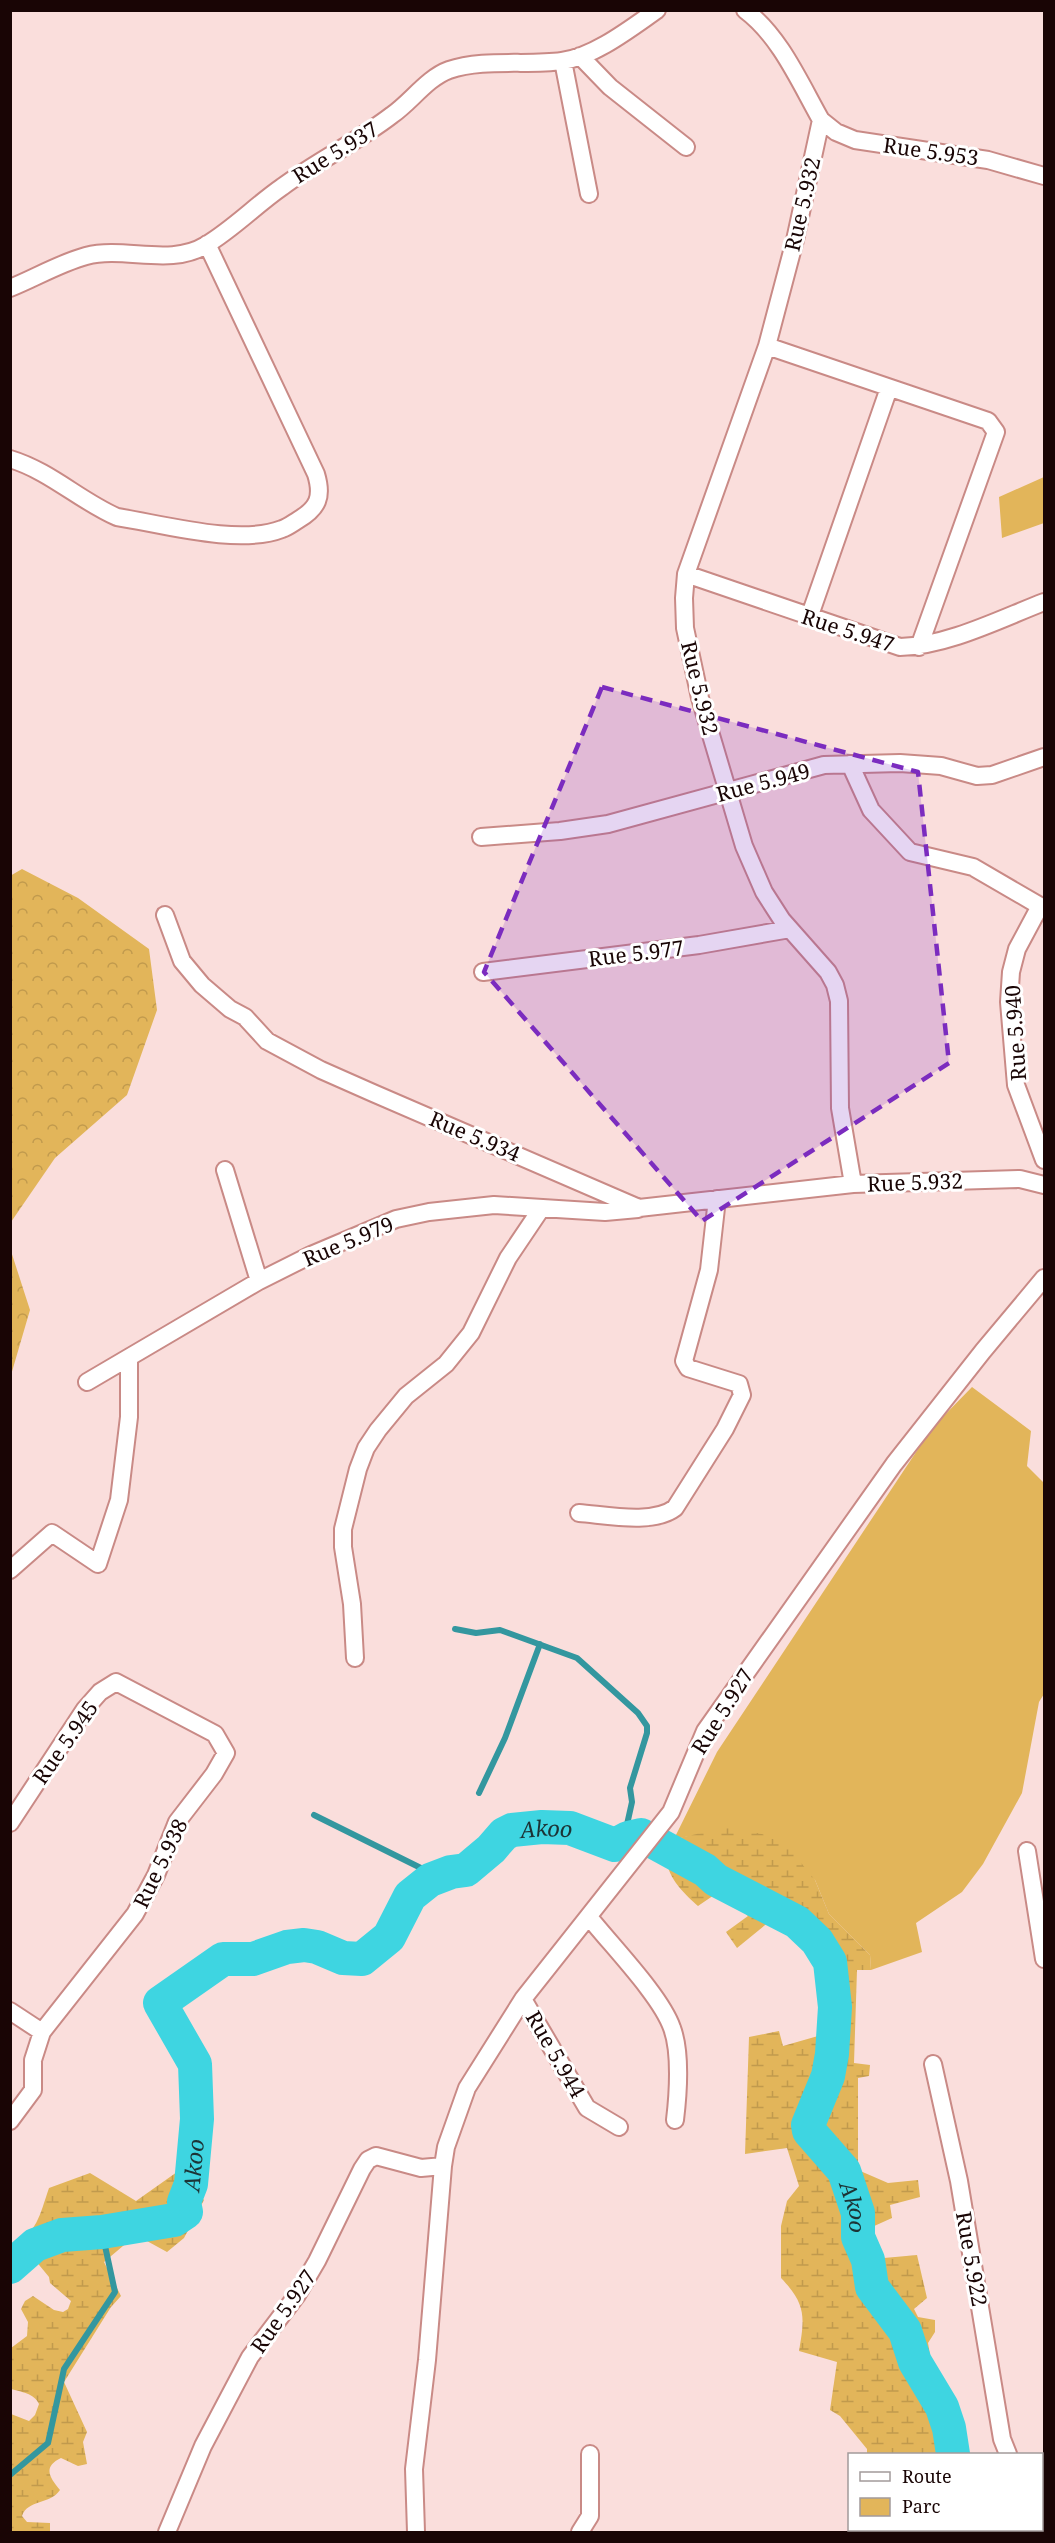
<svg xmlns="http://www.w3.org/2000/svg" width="1055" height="2543" font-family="'Noto Serif',serif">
	<defs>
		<pattern id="forest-crowns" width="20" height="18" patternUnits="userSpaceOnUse" patternTransform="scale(1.5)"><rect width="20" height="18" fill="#e2b55a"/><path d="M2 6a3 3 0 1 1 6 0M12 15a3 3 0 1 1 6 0" fill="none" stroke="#c19a4d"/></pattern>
		<pattern id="wetland-marsh" width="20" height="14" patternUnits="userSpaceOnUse" patternTransform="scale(1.5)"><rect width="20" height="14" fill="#e2b55a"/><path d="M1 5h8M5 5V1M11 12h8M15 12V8" fill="none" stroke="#c19a4d"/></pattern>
	</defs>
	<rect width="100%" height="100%" fill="#fadedc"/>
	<path fill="#e2b55a" d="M 1044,477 L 1044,523 L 1002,538 L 999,497 Z
		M 972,1387 L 1031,1431 L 1027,1466 L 1044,1483 L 1044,1694 L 1039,1702 L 1022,1793 L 983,1864 L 962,1892 L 916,1923 L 922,1952 L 871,1970 L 870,1955 L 829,1914 L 815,1880 L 690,1836 L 674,1839 L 717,1752 L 932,1428 Z"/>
	<path fill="url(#forest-crowns)" d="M 22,869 L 78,898 L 149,949 L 157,1010 L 127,1095 L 55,1158 L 11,1222 L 10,876 Z
		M 10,1248 L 30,1310 L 11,1375 L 10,1375 Z"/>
	<path fill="url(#wetland-marsh)" d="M 729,1827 L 766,1835 L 789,1848 L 815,1880 L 829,1914 L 870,1955 L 871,1970 L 857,1970 L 854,2063 L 870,2065 L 869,2076 L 858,2078 L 858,2170 L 888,2183 L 918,2180 L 920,2197 L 890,2205 L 892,2218 L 872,2227 L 884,2258 L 917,2255 L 927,2298 L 914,2309 L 918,2317 L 935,2320 L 935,2332 L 928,2343 L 933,2372 L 944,2390 L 956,2423 L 960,2454 L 867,2454 L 867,2449 L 840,2416 L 830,2410 L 837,2362 L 799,2351 C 805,2317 806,2304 781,2278 L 781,2226 L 787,2201 L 799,2186 L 787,2148 L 745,2154 L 749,2037 L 779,2031 L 783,2046 L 825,2034 L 817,1988 L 829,1977 L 807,1942 L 770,1921 L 737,1948 L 726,1932 L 748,1916 L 720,1891 L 698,1906 C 686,1895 666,1877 667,1858 C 667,1852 672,1845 674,1839 Z
		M 177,2172 L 204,2200 L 184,2238 L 167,2252 L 136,2235 L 104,2262 L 121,2296 L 111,2307 L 64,2382 L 87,2432 L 83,2442 L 87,2464 L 78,2466 L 61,2458 C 42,2467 50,2478 60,2490 C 50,2505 28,2499 22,2516 L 27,2522 L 50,2523 L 50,2532 L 11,2532 L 11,2414 L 29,2421 L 35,2415 L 39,2404 C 34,2393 21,2392 11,2389 L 11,2348 L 27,2336 L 28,2322 L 21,2309 L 25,2301 L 33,2296 L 54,2310 L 63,2312 L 68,2309 L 71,2301 L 50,2283 L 49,2277 L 35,2260 L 11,2279 L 11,2247 C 38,2231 39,2217 49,2188 L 90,2173 L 136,2201 Z"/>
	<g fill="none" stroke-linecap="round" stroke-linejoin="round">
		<path stroke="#33979f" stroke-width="6" d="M 455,1629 L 476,1633 L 500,1630 L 577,1658 L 638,1713 L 647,1726 L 647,1733 L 630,1788 L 632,1802 L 626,1829 L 628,1838
			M 479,1793 L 505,1738 L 540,1644
			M 314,1815 L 439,1877
			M 10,2475 L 48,2443 L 64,2369 L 115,2292 L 102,2232"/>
		<g stroke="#3ed5e1" stroke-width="34">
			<path id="s1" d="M 10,2267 L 35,2245 L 62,2235 L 102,2232 L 174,2220 L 186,2212 L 184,2202 L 191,2184 L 197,2119 L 195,2064 L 160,2003 L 223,1959 L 253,1959 L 287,1947 L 304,1945 L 317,1947 L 343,1958 L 362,1959 L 389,1937 L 410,1896 L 430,1880 L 451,1872 L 466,1870 L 491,1849 L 504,1834 L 512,1830 L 542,1827 L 570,1828 L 615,1845 L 628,1838 L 641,1835 L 705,1870 L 716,1880 L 797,1922 L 817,1941 L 830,1962 L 835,2007 L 832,2054 L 828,2076 L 808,2125 L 809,2131 L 844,2171 L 858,2213 L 858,2237 L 868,2260 L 872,2287 L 905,2331 L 915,2362 L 942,2407 L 949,2428 L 953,2454"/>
			<path d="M 960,2530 L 962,2532"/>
		</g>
		<g stroke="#c98a86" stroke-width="20">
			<path id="street" d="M 745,10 C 780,36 800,83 821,120 L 795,240 L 767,346 L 686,574 L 684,598 L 685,628 L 700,698 L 744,846 L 764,892 L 782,920 L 828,972 L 835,985 L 839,1001 L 840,1108 L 853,1184 L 1020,1179 L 1044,1185
				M 580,56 L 610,87 L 686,147
				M 563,61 L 589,194
				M 821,120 L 836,132 L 855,140 L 988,160 L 1044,176
				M 10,288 C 35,278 60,263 86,256 C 125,246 170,267 206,245 C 233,229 256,205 282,187 C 317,161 357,142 392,115 C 411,102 427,78 449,70 C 483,58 527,66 562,61 C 594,57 631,28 657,10
				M 767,346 L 988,421 L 996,432 L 919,647
				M 10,459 C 50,471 80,501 117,517 C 162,524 239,546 282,529 C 288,527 293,523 298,520 C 318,508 323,497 316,474 L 207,244
				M 686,574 L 900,647 C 947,646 1000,619 1044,602
				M 809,618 L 889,388
				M 850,764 L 871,810 L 910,852 L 973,867 L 1040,906 L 1017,949 L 1011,972 L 1009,1002 L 1016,1085 L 1044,1160
				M 481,837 L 560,831 L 608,824 L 824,765 L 900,763 L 941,766 L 977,776 L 992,775 L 1044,757
				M 165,915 L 182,961 L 202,985 L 230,1009 L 245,1017 L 267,1041 L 321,1070 L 373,1093 L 639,1208 L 853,1184
				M 483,972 L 699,945 L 790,929
				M 225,1170 L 259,1281
				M 87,1382 L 259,1281 L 311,1255 L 396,1219 L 429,1212 L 494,1205 L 605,1212 L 638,1209
				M 579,1513 C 606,1515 653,1525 675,1508 L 725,1429 L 742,1395 L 739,1384 L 688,1368 L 684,1361 L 709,1270 L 717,1199
				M 10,1570 L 52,1533 L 98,1564 L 119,1500 L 129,1417 L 129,1358
				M 355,1658 L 352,1604 L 343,1547 L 343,1529 L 358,1469 L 366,1448 L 378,1430 L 406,1396 L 446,1364 L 471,1333 L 508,1258 L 541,1209
				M 10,1823 L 85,1709 L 100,1692 L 116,1682 L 215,1734 L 226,1753 L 214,1774 L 177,1822 L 156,1875 L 135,1914 L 42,2032 L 10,2011
				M 1027,1851 L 1044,1959
				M 589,1917 C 611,1945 661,1996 672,2028 C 681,2052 678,2095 675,2120
				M 523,1999 L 587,2108 L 619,2127
				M 933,2064 L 959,2181 L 1002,2439 L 1008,2454
				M 10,2121 L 33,2090 L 33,2060 L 42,2032
				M 1042,2495 L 1044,2498
				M 167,2532 L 203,2446 L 250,2357 L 297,2295 L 317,2261 L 362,2169 L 368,2160 L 376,2156 L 421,2168 L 443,2166 L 446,2147 L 467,2088 L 523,1999 L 671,1812 L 705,1731 L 894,1464 L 983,1351 L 1044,1278
				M 416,2532 L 414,2469 L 427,2360 L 443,2166
				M 580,2532 L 590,2516 L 590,2454"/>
		</g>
		<use href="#street" stroke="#fff" stroke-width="16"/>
	</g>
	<path fill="#7b2cbf" fill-opacity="0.2" stroke="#7b2cbf" stroke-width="4.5" stroke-dasharray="12 8" stroke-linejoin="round" d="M 602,687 L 918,772 L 949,1063 L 702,1221 L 484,972 Z"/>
	<g text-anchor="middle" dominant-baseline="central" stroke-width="6" stroke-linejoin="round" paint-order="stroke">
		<g font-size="21" fill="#190505" stroke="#fff">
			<text transform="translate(931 151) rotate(8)">Rue 5.953</text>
			<text transform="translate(335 152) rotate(-32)">Rue 5.937</text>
			<text transform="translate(802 204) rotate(-77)">Rue 5.932</text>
			<text transform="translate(848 630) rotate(18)">Rue 5.947</text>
			<text transform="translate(700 688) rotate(76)">Rue 5.932</text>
			<text transform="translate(763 782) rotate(-15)">Rue 5.949</text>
			<text transform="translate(636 953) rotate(-7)">Rue 5.977</text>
			<text transform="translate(1015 1033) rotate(-94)">Rue 5.940</text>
			<text transform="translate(475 1136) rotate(23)">Rue 5.934</text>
			<text transform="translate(915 1182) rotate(-2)">Rue 5.932</text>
			<text transform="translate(348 1241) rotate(-23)">Rue 5.979</text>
			<text transform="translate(722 1711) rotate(-58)">Rue 5.927</text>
			<text transform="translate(65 1742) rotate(-55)">Rue 5.945</text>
			<text transform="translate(160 1863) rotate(-64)">Rue 5.938</text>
			<text transform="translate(556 2054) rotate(60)">Rue 5.944</text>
			<text transform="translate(972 2259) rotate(80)">Rue 5.922</text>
			<text transform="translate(283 2311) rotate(-55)">Rue 5.927</text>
		</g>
		<g font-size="22" font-style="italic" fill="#1c3436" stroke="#fff">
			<text stroke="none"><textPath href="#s1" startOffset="870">Akoo</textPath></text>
			<text stroke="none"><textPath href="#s1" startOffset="238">Akoo</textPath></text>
			<text stroke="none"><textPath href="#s1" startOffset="1466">Akoo</textPath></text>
		</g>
	</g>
	<rect width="1055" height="2543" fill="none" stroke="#190505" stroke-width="24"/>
	<rect x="848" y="2453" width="195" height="78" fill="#ffffff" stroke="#a39b9b" stroke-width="1.5"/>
	<rect x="860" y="2472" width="30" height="9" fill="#ffffff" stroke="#a39b9b" stroke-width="1.5"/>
	<text x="902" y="2483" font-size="18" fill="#190505">Route</text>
	<rect x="860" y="2498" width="30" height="18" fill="#e2b55a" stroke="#a39b9b" stroke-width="1.5"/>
	<text x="902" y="2513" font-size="18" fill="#190505">Parc</text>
</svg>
